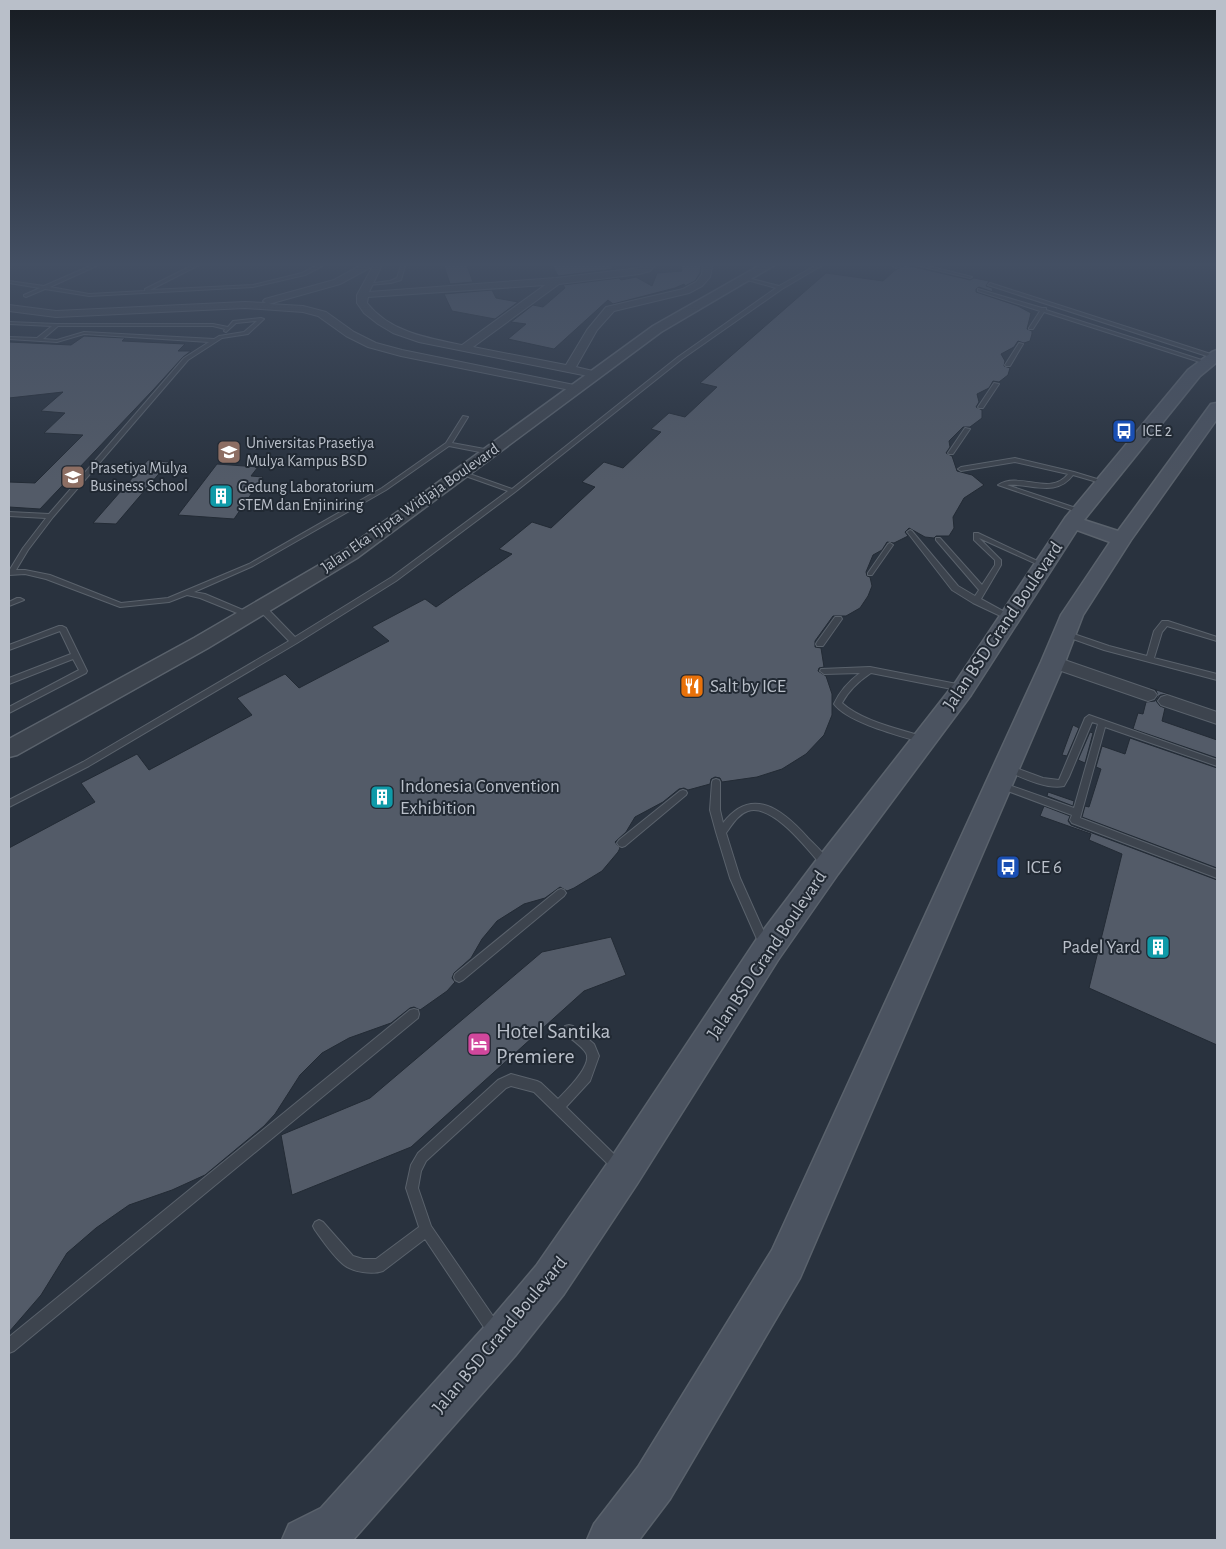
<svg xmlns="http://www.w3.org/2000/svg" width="1226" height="1549" font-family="'Alegreya Sans',sans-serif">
	<rect width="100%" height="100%" fill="#29323e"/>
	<path fill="#535b68" stroke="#232b35" d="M 443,263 L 466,263 L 473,282 L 450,284 Z
		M 551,263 L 609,263 L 613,269 L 558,276 Z
		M 680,263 L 701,263 L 700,273 L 695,281 L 685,286 L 684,284 L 675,288 L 613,304 L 608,300 L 554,349 L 508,339 L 526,324 L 511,322 L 533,305 L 543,307 L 565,288 L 563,285 L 619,278 L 621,280 L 636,277 L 652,286 L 657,273 L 682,271 Z
		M 906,265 L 970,280 L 974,278 L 989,281 L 986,286 L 992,288 L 993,292 L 979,287 L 976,289 L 976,292 L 1018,306 L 1031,313 L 1027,329 L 1032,331 L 1032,334 L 1030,341 L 1024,343 L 1018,341 L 1014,347 L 1001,354 L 1005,361 L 1004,366 L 1010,368 L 1008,375 L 999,382 L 993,381 L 989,388 L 977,394 L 979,402 L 976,407 L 982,410 L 982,418 L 970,427 L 963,427 L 949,441 L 950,447 L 946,453 L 952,456 L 957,471 L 972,475 L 984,485 L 964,498 L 953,517 L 954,528 L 949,536 L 936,536 L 934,538 L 925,537 L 909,528 L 905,532 L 908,536 L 894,543 L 887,542 L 882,550 L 873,555 L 866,572 L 867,576 L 870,577 L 872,586 L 868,596 L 860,608 L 846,616 L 833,616 L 815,641 L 815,647 L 821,648 L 824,667 L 819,668 L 818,671 L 826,676 L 832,694 L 832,715 L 824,735 L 806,754 L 782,769 L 757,777 L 722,782 L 720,778 L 715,777 L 711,779 L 710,784 L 688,790 L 684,788 L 679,789 L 663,802 L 635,817 L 626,832 L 615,842 L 620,848 L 618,852 L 602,871 L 574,888 L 567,891 L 560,887 L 545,898 L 524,904 L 497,921 L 482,939 L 471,958 L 454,973 L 452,978 L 455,982 L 447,991 L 420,1010 L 414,1007 L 410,1008 L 391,1023 L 349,1038 L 322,1053 L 300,1075 L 275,1114 L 264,1126 L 205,1175 L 172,1190 L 129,1205 L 96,1228 L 67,1253 L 41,1295 L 9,1332 L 9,848 L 95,802 L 81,783 L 137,754 L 149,770 L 252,715 L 237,698 L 285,674 L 299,688 L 389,641 L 372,627 L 425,599 L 436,607 L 512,554 L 499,549 L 532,522 L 551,528 L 595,487 L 582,482 L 604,462 L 623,468 L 661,432 L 651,429 L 669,413 L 685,417 L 717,387 L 700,383 L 826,273 L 883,281 L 895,270 Z
		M 492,290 L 496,298 L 518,302 L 495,319 L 452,311 L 444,294 Z
		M 84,336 L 125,338 L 122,341 L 185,344 L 178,351 L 191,351 L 183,357 L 153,390 L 40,509 L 9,507 L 9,482 L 35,483 L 83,435 L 44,433 L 65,413 L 41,411 L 63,392 L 9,398 L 9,342 L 71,345 Z
		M 148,460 L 169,462 L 116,524 L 93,523 Z
		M 217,464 L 258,467 L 251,476 L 263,477 L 234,519 L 178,515 Z
		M 1150,688 L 1169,694 L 1160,695 L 1156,701 L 1160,706 L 1165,708 L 1162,721 L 1217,740 L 1217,758 L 1133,729 L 1138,713 L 1143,714 L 1146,702 L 1155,701 L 1158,696 L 1156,690 Z
		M 1073,725 L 1079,728 L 1067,756 L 1062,755 Z
		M 1090,732 L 1093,733 L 1085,763 L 1078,760 Z
		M 1130,738 L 1217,768 L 1217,868 L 1082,817 L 1085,806 L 1089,807 L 1101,769 L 1096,767 L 1102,746 L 1125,754 Z
		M 1048,792 L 1074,801 L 1073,806 L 1047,796 Z
		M 1044,806 L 1070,816 L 1068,821 L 1071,825 L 1217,880 L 1217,1045 L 1089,988 L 1122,854 L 1089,840 L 1091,834 L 1040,816 Z
		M 611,937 L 626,975 L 584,991 L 411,1147 L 292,1195 L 281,1135 L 370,1098 L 542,952 Z"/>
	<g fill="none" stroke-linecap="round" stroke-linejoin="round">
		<g stroke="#5a626c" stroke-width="2">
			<path id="service" d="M 97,263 L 103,263 L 50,287 L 89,294 L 145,291 L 145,289 L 197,263 L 203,263 L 150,290 L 253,285 L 302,273 L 322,263 L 328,263 L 305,275 L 253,287 L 89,296 L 45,289 L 26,297 L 24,296 L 24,295 L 40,288 L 9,283 L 9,281 L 44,286 Z
				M 399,263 L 403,263 L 405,266 L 401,280 L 391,283 L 368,285 L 366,284 L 390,281 L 397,278 L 401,266 Z
				M 820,263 L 826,263 L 782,289 L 682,359 L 515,492 L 396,581 L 297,643 L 89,766 L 9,807 L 9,800 L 83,762 L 289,641 L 258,609 L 258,605 L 264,605 L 295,637 L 392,577 L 508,491 L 460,474 L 460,472 L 464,472 L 512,489 L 678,357 L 776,288 L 744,279 L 744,277 L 779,286 Z
				M 889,263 L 895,263 L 900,267 L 896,268 Z
				M 907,263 L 916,263 L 972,277 L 970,278 Z
				M 990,283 L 1217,356 L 1217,357 L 1213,358 L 988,285 Z
				M 978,289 L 1042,308 L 1046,308 L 1046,310 L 1211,363 L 1206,364 L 1044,312 L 1033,329 L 1029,329 L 1029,328 L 1040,311 L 978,291 Z
				M 261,318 L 264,319 L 248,334 L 222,338 L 188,360 L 53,517 L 28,550 L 16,570 L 25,570 L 50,575 L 121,603 L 168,598 L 249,564 L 382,488 L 446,443 L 463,416 L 468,417 L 452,443 L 490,450 L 493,452 L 490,454 L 449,446 L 386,490 L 253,566 L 194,592 L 205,594 L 250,613 L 251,615 L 247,617 L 200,598 L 187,595 L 169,602 L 120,607 L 46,579 L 25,574 L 9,575 L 9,571 L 23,548 L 46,518 L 9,516 L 9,512 L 49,514 L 184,358 L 209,342 L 84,334 L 57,342 L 9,339 L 9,337 L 37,338 L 52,326 L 9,324 L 9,322 L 57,324 L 213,324 L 228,327 L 233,321 ZM 257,321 L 244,332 L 219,336 L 214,339 L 84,332 L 57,340 L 43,339 L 58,326 L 213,326 L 225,329 L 224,331 L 226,332 L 236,323 Z
				M 1019,343 L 1023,344 L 1010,366 L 1006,366 L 1005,365 Z
				M 994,383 L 999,384 L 983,408 L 979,408 L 978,407 Z
				M 965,428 L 970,429 L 953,454 L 949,454 L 948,453 Z
				M 1015,458 L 1074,472 L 1107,482 L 1104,484 L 1073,475 C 1056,498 1031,483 1007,485 L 1082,510 L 1082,512 L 1080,513 L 998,485 C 1020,471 1050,497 1068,474 L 1015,462 L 961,471 L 958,469 L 961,467 Z
				M 910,530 L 912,531 L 958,586 L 975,596 L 979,590 L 936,540 L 936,538 L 940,538 L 982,585 L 995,565 L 995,560 L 974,540 L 974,533 L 978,533 L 1046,565 L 1045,566 L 1041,566 L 979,538 L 1001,560 L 1001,565 L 981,599 L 1012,616 L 1012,620 L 1009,620 L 973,603 L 952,590 L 908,533 L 907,532 Z
				M 890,543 L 893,545 L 872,575 L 868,575 L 868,573 L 888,544 Z
				M 17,598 L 20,598 L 24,600 L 9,606 L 9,602 Z
				M 835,617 L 841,617 L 842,619 L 823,646 L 817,646 L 816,644 L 817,642 Z
				M 1162,621 L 1168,621 L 1217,637 L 1217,641 L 1167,626 L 1162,632 L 1154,658 L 1217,674 L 1217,680 L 1104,650 L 1062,635 L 1061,633 L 1065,631 L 1109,646 L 1147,656 L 1154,631 Z
				M 59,626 L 62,626 L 66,628 L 87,671 L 86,673 L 9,713 L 9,707 L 79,670 L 73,659 L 9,684 L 9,678 L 71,654 L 60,631 L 9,650 L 9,645 Z
				M 870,667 L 962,685 L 966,688 L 962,691 L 871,673 C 859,681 849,690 842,703 C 863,722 901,729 927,738 L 928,740 L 924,743 C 901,736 848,723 834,704 C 840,691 849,681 860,673 L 824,674 L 820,671 L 821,669 Z
				M 1089,715 L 1217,760 L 1217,766 L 1105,727 L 1080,818 L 1217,870 L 1217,878 L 1072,823 L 1070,820 L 1072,815 L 997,787 L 996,785 L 997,783 L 1000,782 L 1074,808 L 1098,724 L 1092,722 L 1069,777 L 1064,786 C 1047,790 1021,777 1005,770 L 1004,768 L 1008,765 L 1043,778 L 1059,780 L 1085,718 Z
				M 716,779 L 719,780 L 720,782 L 720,810 L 723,823 C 752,785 783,810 808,838 C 816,846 825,854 831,864 L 829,867 L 826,868 L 823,867 C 808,850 773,803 748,811 C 738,814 732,825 726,833 L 740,878 L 769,943 L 768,946 L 764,948 L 760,946 L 730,878 L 716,832 L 710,810 L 712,782 L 713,780 Z
				M 683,790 L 686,791 L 687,793 L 686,795 L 625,846 L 622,847 L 619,846 L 617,843 L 619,840 L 680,791 Z
				M 561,889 L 564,890 L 566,893 L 564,896 L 463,980 L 459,982 L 455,980 L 454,977 L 455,974 L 558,890 Z
				M 414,1009 L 418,1010 L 419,1014 L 418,1018 L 14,1351 L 9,1353 L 9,1337 L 410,1010 Z
				M 569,1025 L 573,1026 L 594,1044 L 599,1056 L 590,1081 L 566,1107 L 622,1162 L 624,1166 L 622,1170 L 618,1172 L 614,1170 L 534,1092 L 511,1086 L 506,1088 L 426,1161 L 421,1171 L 418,1188 L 431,1226 L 499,1325 L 501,1330 L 499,1335 L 494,1337 L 489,1335 L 425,1239 L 383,1271 C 372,1275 353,1272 344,1265 C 333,1256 323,1241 315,1230 L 313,1226 L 315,1222 L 319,1220 L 323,1222 L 353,1256 L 363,1259 L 376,1259 L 419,1227 L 406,1188 L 411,1165 L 418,1153 L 498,1080 L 511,1074 L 537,1081 L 541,1083 L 558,1099 C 566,1091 593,1065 586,1053 C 582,1046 571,1039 565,1034 L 564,1030 L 565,1026 Z"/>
		</g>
		<g stroke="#5a626c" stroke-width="2">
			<path id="minor" d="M 365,263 L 383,263 L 369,292 L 556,278 L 639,268 L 647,263 L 657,263 L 650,271 L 639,274 L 559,284 L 473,347 L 566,365 L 587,330 L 606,307 L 683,289 L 696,282 L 702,274 L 703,263 L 713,263 L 710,277 L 702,286 L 689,293 L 614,311 L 597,330 L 576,367 L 597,372 L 599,374 L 597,376 L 593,377 L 419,342 L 393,333 L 378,324 L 364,313 L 357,303 L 357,295 L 373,266 L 340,284 L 269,304 L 303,306 L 326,312 L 354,332 L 376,343 L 402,350 L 579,386 L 581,388 L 575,391 L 401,356 L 368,347 L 346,336 L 318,316 L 303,312 L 245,308 L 56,317 L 9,311 L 9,305 L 56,311 L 245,302 L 266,303 L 263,301 L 265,299 L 334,280 ZM 545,285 L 462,345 C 427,338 390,332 367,303 L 368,297 Z
				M 1053,656 L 1154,691 L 1157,695 L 1154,699 L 1148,701 L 1047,666 L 1045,662 L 1047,658 Z
				M 1167,695 L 1217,712 L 1217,724 L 1161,705 L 1158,701 L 1161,697 Z"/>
		</g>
		<g stroke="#5a626c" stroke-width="3">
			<path id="tertiary" d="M 764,263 L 778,263 L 661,332 L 357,558 L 208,648 L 17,755 L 9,757 L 9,739 L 194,638 L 345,550 L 653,326 Z"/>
		</g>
		<g stroke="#5a626c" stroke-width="3">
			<path id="secondary" d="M 1217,350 L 1217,362 L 1200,376 L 1084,520 L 1118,531 L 1211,404 L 1217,403 L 1217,419 L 1131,540 L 1083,615 L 1065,662 L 800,1278 L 670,1499 L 639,1540 L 587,1540 L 594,1524 L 638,1467 L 772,1250 L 1041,662 L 1061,615 L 1110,542 L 1077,530 L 971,695 L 838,874 L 778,960 L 637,1184 L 564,1294 L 515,1356 L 353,1540 L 282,1540 L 289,1524 L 321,1508 L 485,1326 L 536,1266 L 611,1158 L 756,940 L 818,858 L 955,683 L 1065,518 L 1188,370 L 1212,352 Z"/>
		</g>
		<use href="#service" fill="#3d444e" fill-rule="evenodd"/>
		<use href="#minor" fill="#3d444e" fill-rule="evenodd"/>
		<use href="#tertiary" fill="#3d444e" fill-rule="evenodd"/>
		<use href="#secondary" fill="#4b5360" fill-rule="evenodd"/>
	</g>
	<linearGradient id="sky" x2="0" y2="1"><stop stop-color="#171c22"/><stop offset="0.55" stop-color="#434f63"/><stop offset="1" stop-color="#434f63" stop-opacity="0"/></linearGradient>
	<rect width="1226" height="480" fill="url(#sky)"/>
	<defs>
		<g id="bus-square" transform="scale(1.25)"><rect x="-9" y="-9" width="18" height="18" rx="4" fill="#1a4fb4" stroke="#212933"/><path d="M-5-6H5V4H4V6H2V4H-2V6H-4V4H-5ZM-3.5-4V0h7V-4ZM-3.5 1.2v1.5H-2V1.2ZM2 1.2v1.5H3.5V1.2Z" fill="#fff"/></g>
		<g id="university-square" transform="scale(1.25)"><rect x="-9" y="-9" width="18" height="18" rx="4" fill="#8d6e63" stroke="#212933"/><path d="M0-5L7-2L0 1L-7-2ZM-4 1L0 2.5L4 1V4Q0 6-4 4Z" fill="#fff"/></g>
		<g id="building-square" transform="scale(1.25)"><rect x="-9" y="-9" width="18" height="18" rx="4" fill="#0f9aa8" stroke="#212933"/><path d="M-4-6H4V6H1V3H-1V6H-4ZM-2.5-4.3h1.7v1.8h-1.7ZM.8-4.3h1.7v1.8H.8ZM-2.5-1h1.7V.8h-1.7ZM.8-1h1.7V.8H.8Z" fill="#fff"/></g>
		<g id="restaurant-square" transform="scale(1.25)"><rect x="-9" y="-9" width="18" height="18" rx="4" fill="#e8710a" stroke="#212933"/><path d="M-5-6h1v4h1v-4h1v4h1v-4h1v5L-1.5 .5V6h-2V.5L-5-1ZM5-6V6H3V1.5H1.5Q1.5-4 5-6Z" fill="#fff"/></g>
		<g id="hotel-square" transform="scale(1.25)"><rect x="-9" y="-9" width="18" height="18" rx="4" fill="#d1479c" stroke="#212933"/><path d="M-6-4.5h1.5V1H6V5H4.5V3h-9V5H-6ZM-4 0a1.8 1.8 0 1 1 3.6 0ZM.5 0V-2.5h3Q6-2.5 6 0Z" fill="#fff"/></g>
	</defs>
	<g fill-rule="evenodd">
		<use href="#bus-square" x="1124" y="431"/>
		<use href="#university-square" x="229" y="452"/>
		<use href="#university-square" x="73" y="477"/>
		<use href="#building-square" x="221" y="496"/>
		<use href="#restaurant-square" x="692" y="686"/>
		<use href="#building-square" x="382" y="797"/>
		<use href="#bus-square" x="1008" y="867"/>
		<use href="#building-square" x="1158" y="947"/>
		<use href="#hotel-square" x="479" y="1044"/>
	</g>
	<g text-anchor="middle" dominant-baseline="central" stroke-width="4" stroke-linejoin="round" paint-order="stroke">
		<g font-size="16" fill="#b9bfc9" stroke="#212933" text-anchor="start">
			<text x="1142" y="431">ICE 2</text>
			<text x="246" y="443">Universitas Prasetiya<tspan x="246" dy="18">Mulya Kampus BSD</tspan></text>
			<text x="90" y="468">Prasetiya Mulya<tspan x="90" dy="18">Business School</tspan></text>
			<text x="238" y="487">Gedung Laboratorium<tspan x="238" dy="18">STEM dan Enjiniring</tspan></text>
		</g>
		<g font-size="16" fill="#b9bfc9" stroke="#212933">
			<text transform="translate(410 508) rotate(-35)">Jalan Eka Tjipta Widjaja Boulevard</text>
		</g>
		<g font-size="19" fill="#b9bfc9" stroke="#212933">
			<text transform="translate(1003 626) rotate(-56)">Jalan BSD Grand Boulevard</text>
			<text transform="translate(767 955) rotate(-56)">Jalan BSD Grand Boulevard</text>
			<text transform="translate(500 1335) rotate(-50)">Jalan BSD Grand Boulevard</text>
		</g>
		<g font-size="19" fill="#b9bfc9" stroke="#212933" text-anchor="start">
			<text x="710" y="686">Salt by ICE</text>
			<text x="400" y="786">Indonesia Convention<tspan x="400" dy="22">Exhibition</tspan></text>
			<text x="1026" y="867">ICE 6</text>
			<text x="1140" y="947" text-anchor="end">Padel Yard</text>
		</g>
		<g font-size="22" fill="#b9bfc9" stroke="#212933" text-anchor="start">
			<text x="496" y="1031">Hotel Santika<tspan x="496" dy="25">Premiere</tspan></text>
		</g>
	</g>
	<rect width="1226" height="1549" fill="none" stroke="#b9bfc9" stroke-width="20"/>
</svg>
